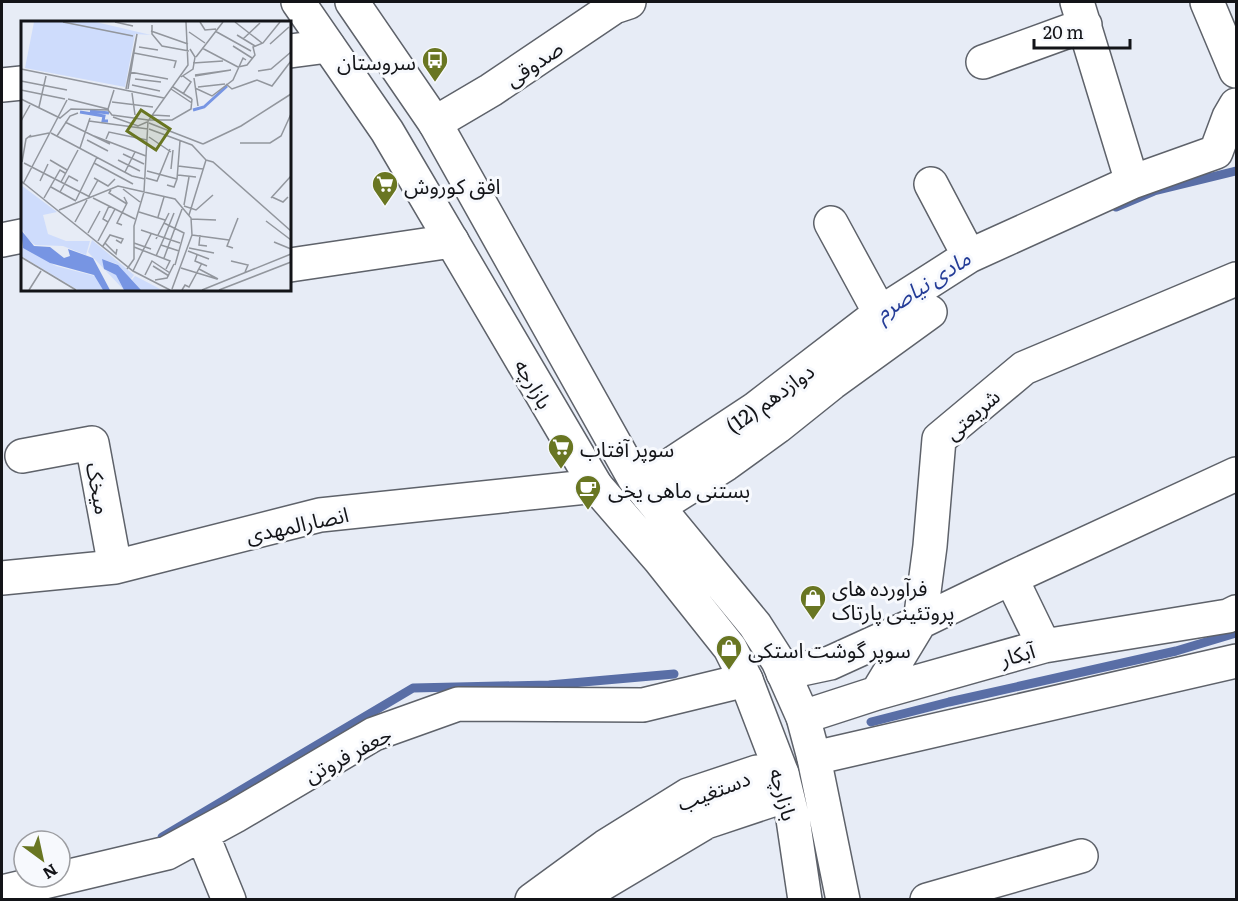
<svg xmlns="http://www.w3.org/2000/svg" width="1238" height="901" font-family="Literata,'Noto Sans Arabic',serif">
	<rect width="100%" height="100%" fill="#e7ecf6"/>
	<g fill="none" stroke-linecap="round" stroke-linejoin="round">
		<path stroke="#596ea6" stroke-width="9" d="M 1116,207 L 1154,191 L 1236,171
			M 871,722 L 949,702 L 1176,651 L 1236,633
			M 162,837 L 413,688 L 549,685 L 674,674"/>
		<g stroke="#5e626a" stroke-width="36">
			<path id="street" d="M 1077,2 L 1132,182
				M 1207,2 L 1236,71
				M 290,51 L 328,46
				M 983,62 L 1085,25
				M 2,85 L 22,83
				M 435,123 L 491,90 L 614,7 L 629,2
				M 931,184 L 969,256
				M 831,223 L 880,313
				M 2,240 L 22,236
				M 290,265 L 452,241
				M 930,312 L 832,383 L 777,427 L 726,464 L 661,505 L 649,496 L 643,483 L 755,409 L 880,313 L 969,256 L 1132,182 L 1216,152 L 1229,117 L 1236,105
				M 22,456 L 92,443 L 115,567
				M 2,578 L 115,567 L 320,515 L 596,486
				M 1011,578 L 1044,646
				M 783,673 L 830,663 L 920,622 L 930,546 L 939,439 L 1024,368 L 1236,279
				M 877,693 L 920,622 L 1011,578 L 1236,474
				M 803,717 L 877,693 L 1044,646 L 1228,616 L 1236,612
				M 814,758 L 1236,661
				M 202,834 L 229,900
				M 2,892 L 167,853 L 235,816 L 374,734 L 458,704 L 643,705 L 746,680
				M 532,900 L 606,846 L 688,795 L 757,772 L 782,774 L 772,800 L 706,822 L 575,900
				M 927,900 L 1081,856"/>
		</g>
		<g stroke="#5e626a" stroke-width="36">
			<path id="secondary" d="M 298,2 L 387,131 L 596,486 L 660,560 L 730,648 L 746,680 L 782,774 L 793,819 L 805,900
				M 352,2 L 435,123 L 634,478 L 755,625 L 778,661 L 803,717 L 814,758 L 843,900"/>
		</g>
		<use href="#street" stroke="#fff" stroke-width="33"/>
		<use href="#secondary" stroke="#fff" stroke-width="33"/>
	</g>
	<defs>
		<g id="bus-pin" transform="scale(1.35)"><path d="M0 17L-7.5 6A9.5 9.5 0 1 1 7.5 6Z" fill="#697622" stroke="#f7f9fd"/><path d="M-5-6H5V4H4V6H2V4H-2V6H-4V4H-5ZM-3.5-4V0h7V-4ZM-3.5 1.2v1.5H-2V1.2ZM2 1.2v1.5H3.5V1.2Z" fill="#fff"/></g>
		<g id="supermarket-pin" transform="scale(1.35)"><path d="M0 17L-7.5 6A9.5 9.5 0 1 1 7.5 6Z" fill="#697622" stroke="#f7f9fd"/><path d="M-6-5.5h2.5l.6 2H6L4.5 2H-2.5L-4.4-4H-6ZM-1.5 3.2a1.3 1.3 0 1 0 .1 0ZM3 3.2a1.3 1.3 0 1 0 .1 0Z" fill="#fff"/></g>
		<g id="cafe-pin" transform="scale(1.35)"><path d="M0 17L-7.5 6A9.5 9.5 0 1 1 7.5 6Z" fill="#697622" stroke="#f7f9fd"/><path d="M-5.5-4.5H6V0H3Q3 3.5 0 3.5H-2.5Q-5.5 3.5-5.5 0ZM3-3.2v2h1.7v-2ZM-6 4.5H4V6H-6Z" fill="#fff"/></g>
		<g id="shop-pin" transform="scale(1.35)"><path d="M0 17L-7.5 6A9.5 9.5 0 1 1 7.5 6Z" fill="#697622" stroke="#f7f9fd"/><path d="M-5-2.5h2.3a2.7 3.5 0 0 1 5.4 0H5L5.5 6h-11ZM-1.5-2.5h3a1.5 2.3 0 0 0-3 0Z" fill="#fff"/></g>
	</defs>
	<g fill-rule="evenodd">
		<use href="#bus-pin" x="435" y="60"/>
		<use href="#supermarket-pin" x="385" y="184"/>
		<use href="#supermarket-pin" x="561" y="447"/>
		<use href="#cafe-pin" x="588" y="488"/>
		<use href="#shop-pin" x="813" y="598"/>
		<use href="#shop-pin" x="729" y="648"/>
	</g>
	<g text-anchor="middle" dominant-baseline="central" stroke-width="6" stroke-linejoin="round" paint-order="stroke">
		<g font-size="21" fill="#131418" stroke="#f7f9fd" text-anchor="start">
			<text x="416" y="60" text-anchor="end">سروستان</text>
			<text x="404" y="184">افق کوروش</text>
			<text x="580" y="447">سوپر آفتاب</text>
			<text x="608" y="488">بستنی ماهی یخی</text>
			<text x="832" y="586">فرآورده های<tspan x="832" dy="24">پروتئینی پارتاک</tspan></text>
			<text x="748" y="648">سوپر گوشت استکی</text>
		</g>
		<g font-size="21" fill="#131418" stroke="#f7f9fd">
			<text transform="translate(533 62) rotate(-34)">صدوقی</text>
			<text transform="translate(535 383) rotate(60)">بازارچه</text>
			<text transform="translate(769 397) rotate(-36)">دوازدهم (12)</text>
			<text transform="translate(971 413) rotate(-41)">شریعتی</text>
			<text transform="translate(100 488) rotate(79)">میخک</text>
			<text transform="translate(297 523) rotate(-12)">انصارالمهدی</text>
			<text transform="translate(1017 653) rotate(-16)">آبکار</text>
			<text transform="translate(347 753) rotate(-28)">جعفر فروتن</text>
			<text transform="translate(713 789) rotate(-21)">دستغیب</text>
			<text transform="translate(785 794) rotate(75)">بازارچه</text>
		</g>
		<g font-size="22" font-style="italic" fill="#243c97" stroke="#f7f9fd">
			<text transform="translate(922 284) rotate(-33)">مادی نیاصرم</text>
		</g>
	</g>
	<g transform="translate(21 21)">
		<rect width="270" height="270" fill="#e7ecf6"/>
		<path d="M 13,1 L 75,1 L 130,14 L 114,13 L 104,66 L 4,47 ZM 0,164 L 36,191 L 22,194 L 27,213 L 45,220 L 69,220 L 65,234 L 42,225 L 14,224 L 6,217 L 0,206 ZM 71,219 L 113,254 L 110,258 L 96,243 L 81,238 L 84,249 L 95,254 L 103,269 L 67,231 ZM 0,225 L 35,245 L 74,255 L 82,269 L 57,269 L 0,235 ZM 114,255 L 122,259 L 141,269 L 120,269 L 111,259 Z" fill="#cedcfc"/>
		<path d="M 0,209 L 13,225 L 29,226 L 43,237 L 49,235 L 47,228 L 72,237 L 89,269 L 82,269 L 73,254 L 29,242 L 2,227 ZM 81,238 L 97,244 L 120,269 L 103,269 L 95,254 L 83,248 Z" fill="#7795e3"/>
		<path fill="none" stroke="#7795e3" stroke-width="3" d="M 172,89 L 183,86 L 206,65M 69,90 L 88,92M 59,91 L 83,95 L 82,100 L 87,100"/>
		<path fill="none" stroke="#92969d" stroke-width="1.5" d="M 42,1 L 112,15M 94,1 L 112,5M 179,1 L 184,9 L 195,8M 214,1 L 241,22M 131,4 L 131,13 L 141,25 L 168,30M 130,10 L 167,23M 194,10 L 230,30M 168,11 L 184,22M 216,14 L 234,25M 222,18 L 239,2M 249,23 L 268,6M 212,25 L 231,37M 118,26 L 137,29M 181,27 L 217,46M 113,32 L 155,40 L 153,47M 175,36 L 202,1M 172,42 L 202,40M 217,46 L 226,44 L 234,34 L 232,26 L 242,22 L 259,1M 0,48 L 143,77M 237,50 L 250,48 L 270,31M 109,51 L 147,58M 174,54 L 210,49 L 174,55M 162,55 L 170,61 L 162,73M 160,56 L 172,48 L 174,36 L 169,28M 173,57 L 177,85M 114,58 L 140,61M 0,60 L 46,69M 205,63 L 211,68 L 236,59 L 251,65 L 270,40M 111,64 L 139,70M 152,66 L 171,78M 177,66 L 204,63M 174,67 L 191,75 L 212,59 L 222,37 L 225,39M 105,68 L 116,13 L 107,68M 150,68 L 171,82M 0,69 L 44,78M 111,72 L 114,94M 0,78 L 39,97 L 50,88 L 88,89M 47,78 L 87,88 L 93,69M 91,81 L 132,86M 18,86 L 25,55M 87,89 L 91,94 L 127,99M 131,94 L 149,95M 92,96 L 117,105 L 126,101M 128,99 L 151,99 L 170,88 L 171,78M 0,100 L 9,84M 68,100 L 127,108M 44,101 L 89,123M 128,102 L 182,123M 128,108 L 171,124 L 185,139M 30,112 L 111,155 L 124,158M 36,115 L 49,95 L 57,92M 73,115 L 125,135M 8,116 L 28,112M 128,116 L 150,131M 85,118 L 88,111 L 126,119M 66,119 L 87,130M 219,122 L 249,122 L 260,115 L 270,93M 182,123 L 220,105 L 270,73M 59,127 L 69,97M 102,133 L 123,143M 29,139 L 46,149M 97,139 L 119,150M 185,139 L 192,141 L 270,210M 1,141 L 5,118 L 10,114M 3,142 L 69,176M 73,142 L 112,163M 157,145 L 182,148M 150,148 L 152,129M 126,150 L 156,158M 104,151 L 114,131M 157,154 L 175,156M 73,157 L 87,165 L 94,158M 125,157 L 136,160 L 149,128M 0,160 L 112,250 L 149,269M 19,160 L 27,143M 40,161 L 57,129M 2,163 L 46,79M 146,164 L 153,166 L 156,158 L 159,120M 30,166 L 55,180M 102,168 L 119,181M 90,169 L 88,172 L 106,183M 39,171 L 48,155 L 57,160M 68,175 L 77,159M 251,176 L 262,181 L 267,176M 23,177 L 39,149 L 44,152M 72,177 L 114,198M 250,177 L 270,155M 55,179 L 76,136M 163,184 L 168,156M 163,185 L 175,189 L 192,174M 38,189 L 97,165 L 154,178 L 170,197 L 171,214 L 151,268M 118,191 L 144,199M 168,194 L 185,139M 137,196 L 143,176M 170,198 L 195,199M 245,200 L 270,219M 54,201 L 66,179M 87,201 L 82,198 L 88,185M 143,202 L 163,212 L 154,244M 101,204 L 96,202 L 106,182 L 103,176M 120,209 L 159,222M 67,212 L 79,190M 171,214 L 208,219M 179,214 L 178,224 L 186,225M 143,217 L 153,192M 135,218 L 148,192M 77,220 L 94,188M 253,221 L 270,228M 84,222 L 95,233 L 96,228M 113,222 L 130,228M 140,224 L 158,230M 82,225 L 89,214 L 102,218 L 100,222 L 95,219M 113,226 L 149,240 L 145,248M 168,227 L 193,232M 212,227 L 206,225 L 217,197M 167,230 L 188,238M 176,234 L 174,240 L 186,245M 135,235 L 143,217M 0,236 L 55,269M 143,237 L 161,188M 210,240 L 227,244 L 224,251M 132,245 L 148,255M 160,247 L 196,258M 106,248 L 113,238 L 113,205 L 123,171 L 127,100 L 167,44 L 165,1M 178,248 L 197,258M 112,250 L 130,213M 124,254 L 131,240 L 149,252M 134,259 L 146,257 L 153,243M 8,269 L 20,250M 161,269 L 164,264 L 168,266 L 181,242M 181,269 L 270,233M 198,269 L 270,241"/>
		<path fill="#697622" fill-opacity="0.15" stroke="#697622" stroke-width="3" d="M 120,89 L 149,108 L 135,129 L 106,110 Z"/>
		<rect width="270" height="270" fill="none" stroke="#131418" stroke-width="3"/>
	</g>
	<rect width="1238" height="901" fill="none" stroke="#131418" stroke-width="6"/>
	<g transform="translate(42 859) rotate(147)"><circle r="28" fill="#f7f9fd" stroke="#9c9da1" stroke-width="1.5"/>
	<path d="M0-4.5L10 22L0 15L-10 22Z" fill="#697622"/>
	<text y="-9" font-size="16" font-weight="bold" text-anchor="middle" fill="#131418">N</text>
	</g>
	<path d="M1034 39v9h96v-9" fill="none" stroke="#131418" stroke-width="3"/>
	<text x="1043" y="39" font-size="18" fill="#131418" stroke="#f7f9fd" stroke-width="4.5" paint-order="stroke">20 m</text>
</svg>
